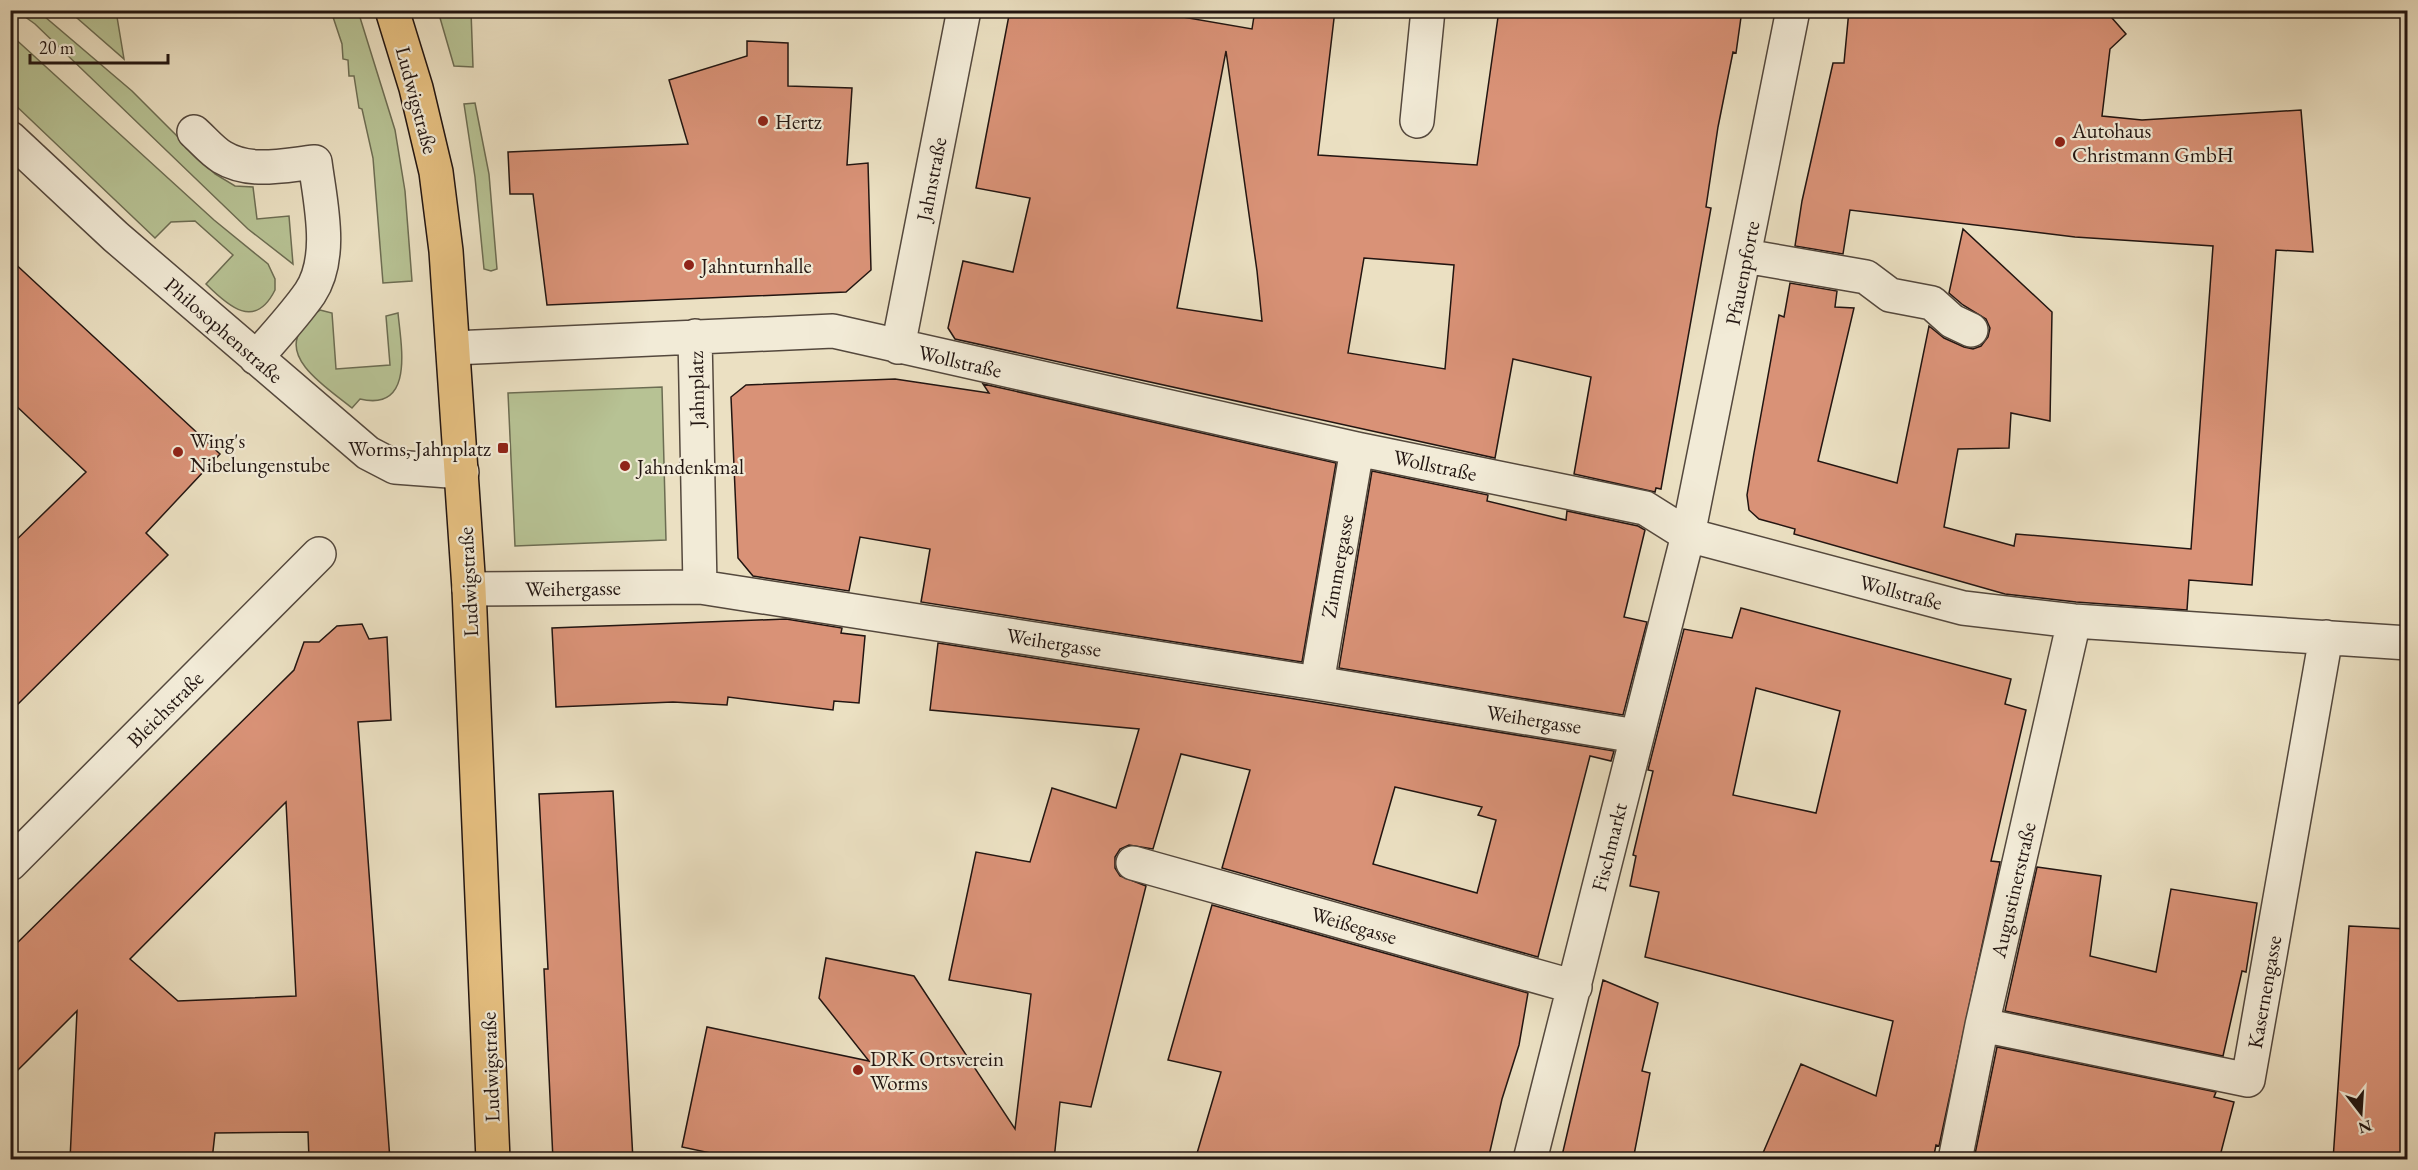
<svg xmlns="http://www.w3.org/2000/svg" width="2418" height="1170" font-family="'EB Garamond',serif">
	<rect width="100%" height="100%" fill="#ebe0c2"/>
	<filter id="stains"><feTurbulence type="fractalNoise" baseFrequency=".00333" numOctaves="4"/><feColorMatrix values="0 0 0 0 .2 0 0 0 0 .09 0 0 0 0 .02 0 0 0 .5 -.17"/></filter>
	<radialGradient id="worn" r=".72"><stop offset=".6" stop-color="#630" stop-opacity="0"/><stop offset="1" stop-color="#630" stop-opacity=".3"/></radialGradient>
	<path fill="#b7c294" stroke="#6c6c52" stroke-width="1.5" d="M 17,11 L 38,11 L 132,91 L 215,174 L 235,186 L 253,187 L 257,219 L 289,216 L 293,264 L 248,229 L 35,24 Z
		M 69,11 L 116,11 L 124,59 Z
		M 331,11 L 358,11 L 395,130 L 405,191 L 412,281 L 383,283 L 373,158 L 362,109 L 359,108 L 354,76 L 349,76 L 348,60 L 343,59 L 342,44 Z
		M 438,11 L 471,11 L 473,67 L 454,66 Z
		M 11,35 L 214,220 L 268,264 L 275,279 L 275,290 C 255,330 229,307 206,284 L 233,255 L 195,221 L 171,222 L 155,238 L 11,101 Z
		M 475,103 L 489,174 L 497,269 L 491,271 L 484,269 L 475,177 L 464,104 Z
		M 320,310 L 332,313 L 336,369 L 390,365 L 386,316 L 398,313 C 401,345 415,412 360,399 L 352,408 C 332,391 280,360 301,330 C 307,321 311,315 320,310 Z
		M 662,387 L 666,540 L 515,546 L 508,393 Z"/>
	<path fill="#d99277" stroke="#221511" stroke-width="1.5" fill-rule="evenodd" d="M 1010,10 L 1142,10 L 1252,29 L 1255,10 L 1335,10 L 1318,155 L 1477,165 L 1499,10 L 1742,10 L 1736,53 L 1733,52 L 1718,127 L 1706,207 L 1711,208 L 1661,489 L 1656,488 L 1655,492 L 1574,474 L 1591,377 L 1513,359 L 1495,458 L 955,339 L 948,328 L 963,261 L 1013,272 L 1030,198 L 976,188 ZM 1226,51 L 1257,271 L 1262,321 L 1177,308 ZM 1364,258 L 1454,265 L 1445,369 L 1348,353 Z
		M 1849,10 L 2105,10 L 2126,34 L 2110,49 L 2102,116 L 2142,120 L 2301,110 L 2313,252 L 2276,250 L 2252,585 L 2189,580 L 2187,610 L 2076,602 L 2005,594 L 1794,534 L 1795,529 L 1759,519 L 1749,510 L 1747,495 L 1754,453 L 1779,315 L 1784,317 L 1790,283 L 1837,291 L 1835,307 L 1854,308 L 1818,461 L 1897,483 L 1929,326 L 1944,338 L 1964,347 L 1973,349 L 1981,346 L 1988,337 L 1990,328 L 1986,319 L 1963,305 L 1949,293 L 1963,229 L 2052,312 L 2050,421 L 2011,413 L 2009,448 L 1958,449 L 1944,527 L 2014,546 L 2016,534 L 2191,549 L 2213,246 L 2075,237 L 1850,210 L 1843,254 L 1795,246 L 1802,201 L 1833,63 L 1844,63 Z
		M 747,41 L 788,43 L 788,86 L 852,88 L 847,165 L 868,163 L 871,270 L 846,292 L 547,305 L 533,194 L 510,194 L 508,152 L 688,144 L 669,80 L 747,56 Z
		M 10,259 L 220,454 L 146,533 L 168,555 L 10,712 L 10,546 L 86,472 L 10,400 Z
		M 895,379 L 989,393 L 983,384 L 1336,463 L 1302,662 L 921,602 L 930,549 L 860,537 L 849,591 L 753,576 L 738,558 L 731,397 L 746,385 Z
		M 1372,471 L 1488,495 L 1487,501 L 1566,520 L 1567,511 L 1638,526 L 1645,530 L 1624,617 L 1647,622 L 1623,715 L 1339,668 Z
		M 1741,608 L 2011,679 L 2005,704 L 2026,710 L 1991,861 L 2000,862 L 1939,1146 L 1936,1145 L 1933,1160 L 1760,1160 L 1801,1064 L 1876,1096 L 1893,1021 L 1645,957 L 1659,892 L 1630,886 L 1636,856 L 1633,855 L 1653,771 L 1648,770 L 1684,629 L 1732,638 ZM 1756,688 L 1840,711 L 1816,813 L 1733,795 Z
		M 786,619 L 842,628 L 841,633 L 865,636 L 859,703 L 834,701 L 833,710 L 728,697 L 727,705 L 673,702 L 556,707 L 552,628 Z
		M 362,624 L 369,639 L 387,637 L 391,720 L 358,722 L 390,1160 L 309,1160 L 308,1132 L 215,1133 L 212,1160 L 70,1160 L 77,1011 L 10,1078 L 11,949 L 294,670 L 304,642 L 319,642 L 337,626 ZM 286,802 L 296,996 L 178,1001 L 130,959 Z
		M 938,643 L 1314,702 L 1614,751 L 1611,761 L 1590,756 L 1538,957 L 1222,868 L 1250,770 L 1181,754 L 1153,849 L 1129,845 L 1120,849 L 1115,857 L 1115,868 L 1120,876 L 1146,886 L 1091,1107 L 1060,1102 L 1054,1160 L 743,1160 L 682,1147 L 707,1027 L 869,1061 L 819,998 L 826,958 L 914,976 L 1015,1129 L 1031,994 L 949,980 L 976,852 L 1030,862 L 1052,788 L 1116,808 L 1139,729 L 930,710 ZM 1395,787 L 1482,807 L 1478,815 L 1496,820 L 1477,893 L 1373,864 Z
		M 613,791 L 633,1160 L 553,1160 L 544,969 L 548,969 L 539,794 Z
		M 2037,867 L 2101,876 L 2090,956 L 2156,972 L 2171,889 L 2257,903 L 2246,972 L 2242,971 L 2223,1056 L 2005,1011 Z
		M 1212,905 L 1528,993 L 1519,1045 L 1502,1099 L 1488,1160 L 1195,1160 L 1221,1072 L 1168,1060 Z
		M 2349,926 L 2408,929 L 2408,1160 L 2333,1160 Z
		M 1603,980 L 1658,1003 L 1642,1071 L 1650,1073 L 1633,1160 L 1561,1160 Z
		M 1997,1047 L 2216,1092 L 2214,1097 L 2234,1102 L 2219,1160 L 2001,1160 L 1975,1154 Z"/>
	<g fill="none" stroke-linecap="round" stroke-linejoin="round">
		<g stroke="#54483d" stroke-width="36">
			<path id="minor" d="M 1417,121 L 1428,10
				M 194,132 C 203,140 212,151 222,157 C 250,174 284,165 315,162 C 320,201 334,257 310,293 C 294,316 274,337 256,358
				M 10,138 L 116,237 L 368,453 L 395,467 L 462,472
				M 1745,256 L 1866,277 L 1890,295 L 1932,303 L 1952,321 L 1971,330
				M 695,336 L 700,587
				M 898,347 L 964,10
				M 453,348 L 833,331 L 1357,449 L 1645,508 L 1688,535 L 1963,608 L 2074,621 L 2408,643
				M 469,589 L 700,587 L 1317,683 L 1636,736
				M 1317,683 L 1357,449
				M 1133,863 L 1575,987
				M 10,864 L 319,554
				M 1982,1025 L 2248,1080 L 2326,637
				M 1530,1160 L 1688,535 L 1793,10
				M 1955,1160 L 1982,1025 L 2074,621"/>
		</g>
		<g stroke="#221511" stroke-width="36">
			<path id="major" d="M 392,10 L 416,88 L 436,172 L 446,251 L 469,589 L 493,1160"/>
		</g>
		<use href="#minor" stroke="#f2ebd7" stroke-width="33"/>
		<use href="#major" stroke="#e6c081" stroke-width="33"/>
	</g>
	<g fill="#8f2418" stroke="#f2ebd7" stroke-width="2">
		<circle cx="763" cy="121" r="6"/>
		<circle cx="2060" cy="142" r="6"/>
		<circle cx="689" cy="265" r="6"/>
		<rect x="497" y="442" width="12" height="12" rx="3"/>
		<circle cx="178" cy="452" r="6"/>
		<circle cx="625" cy="466" r="6"/>
		<circle cx="858" cy="1070" r="6"/>
	</g>
	<g text-anchor="middle" dominant-baseline="central" stroke-width="4.5" stroke-linejoin="round" paint-order="stroke">
		<g font-size="21" fill="#221511" stroke="#f2ebd7">
			<text transform="translate(417 100) rotate(75)">Ludwigstraße</text>
			<text transform="translate(931 179) rotate(-79)">Jahnstraße</text>
			<text transform="translate(1742 273) rotate(-79)">Pfauenpforte</text>
			<text transform="translate(224 330) rotate(41)">Philosophenstraße</text>
			<text transform="translate(960 361) rotate(13)">Wollstraße</text>
			<text transform="translate(696 389) rotate(-91)">Jahnplatz</text>
			<text transform="translate(1435 465) rotate(12)">Wollstraße</text>
			<text transform="translate(1337 566) rotate(-80)">Zimmergasse</text>
			<text transform="translate(468 582) rotate(-93)">Ludwigstraße</text>
			<text transform="translate(573 588) rotate(-1)">Weihergasse</text>
			<text transform="translate(1901 592) rotate(15)">Wollstraße</text>
			<text transform="translate(1054 642) rotate(9)">Weihergasse</text>
			<text transform="translate(165 709) rotate(-45)">Bleichstraße</text>
			<text transform="translate(1534 719) rotate(9)">Weihergasse</text>
			<text transform="translate(1609 847) rotate(-76)">Fischmarkt</text>
			<text transform="translate(2013 890) rotate(-77)">Augustinerstraße</text>
			<text transform="translate(1354 925) rotate(16)">Weißegasse</text>
			<text transform="translate(2264 992) rotate(-80)">Kasernengasse</text>
			<text transform="translate(490 1067) rotate(-92)">Ludwigstraße</text>
		</g>
		<g font-size="21" fill="#221511" stroke="#f2ebd7" text-anchor="start">
			<text x="775" y="121">Hertz</text>
			<text x="2072" y="130">Autohaus<tspan x="2072" dy="24">Christmann GmbH</tspan></text>
			<text x="701" y="265">Jahnturnhalle</text>
			<text x="190" y="440">Wing's<tspan x="190" dy="24">Nibelungenstube</tspan></text>
			<text x="491" y="448" text-anchor="end">Worms, Jahnplatz</text>
			<text x="637" y="466">Jahndenkmal</text>
			<text x="870" y="1058">DRK Ortsverein<tspan x="870" dy="24">Worms</tspan></text>
		</g>
	</g>
	<rect width="2418" height="1170" fill="none" stroke="#ebe0c2" stroke-width="36"/>
	<rect x="12" y="12" width="2394" height="1146" fill="none" stroke="#221511" stroke-width="3"/>
	<rect x="18" y="18" width="2382" height="1134" fill="none" stroke="#221511" stroke-width="1.5"/>
	<g transform="translate(2361 1113) rotate(163)" stroke="#f2ebd7" stroke-width="4.5" paint-order="stroke">
	<path d="M0-4.5L10 22L0 15L-10 22Z" fill="#221511"/>
	<text y="-9" font-size="16" font-weight="bold" text-anchor="middle" fill="#221511">N</text>
	</g>
	<path d="M30 54v9h138v-9" fill="none" stroke="#221511" stroke-width="3"/>
	<text x="39" y="54" font-size="18" fill="#221511" stroke="#f2ebd7" stroke-width="4.5" paint-order="stroke">20 m</text>
	<rect width="100%" height="100%" filter="url(#stains)"/>
	<rect width="100%" height="100%" fill="url(#worn)"/>
</svg>
